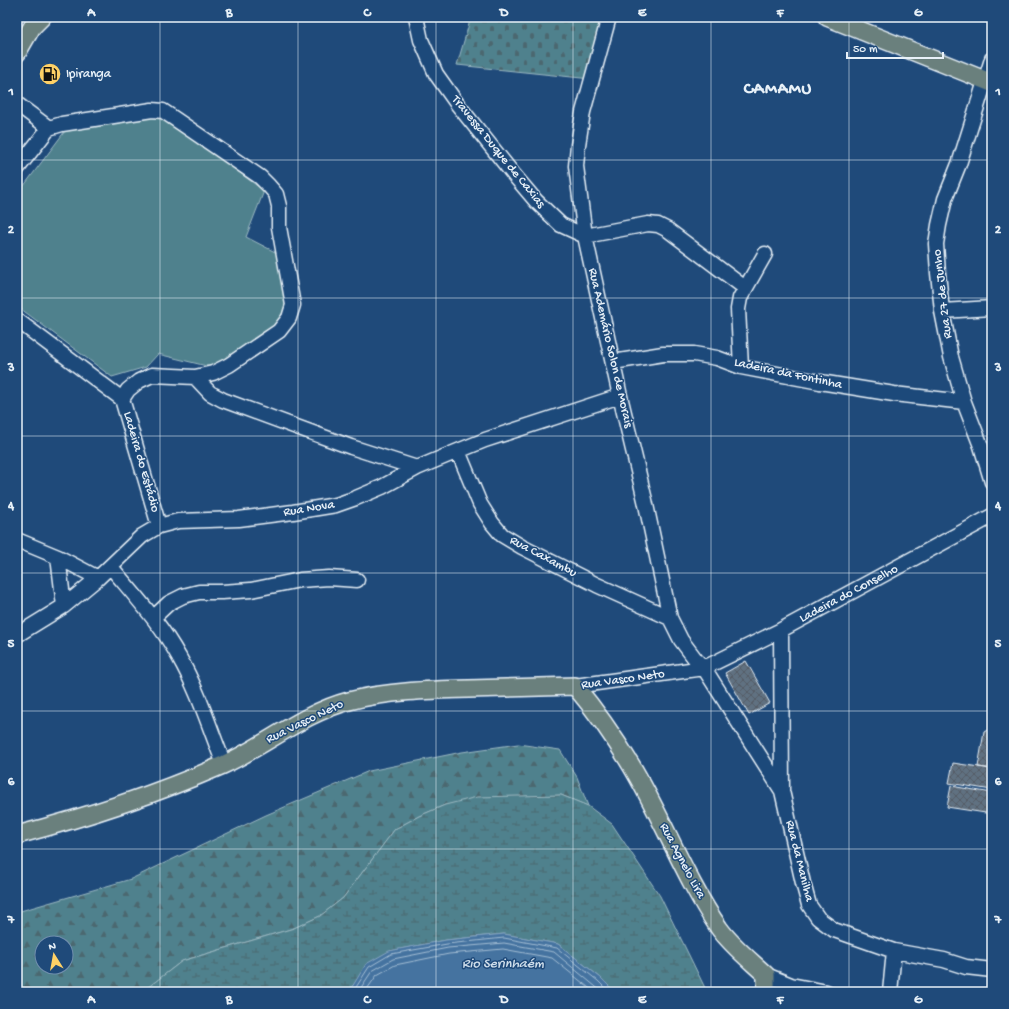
<svg xmlns="http://www.w3.org/2000/svg" width="1009" height="1009" font-family="'Gochi Hand',sans-serif">
	<defs>
		<pattern id="forest-firs" width="22" height="20" patternUnits="userSpaceOnUse"><rect width="22" height="20" fill="#50818d"/><path d="M5 1l3.5 6h-7zM16 11l3.5 6h-7z" fill="#4c676f"/></pattern>
		<pattern id="wetland-marsh" width="20" height="14" patternUnits="userSpaceOnUse"><rect width="20" height="14" fill="#50818d"/><path d="M1 5h8M5 5V1M11 12h8M15 12V8" fill="none" stroke="#4c676f"/></pattern>
		<pattern id="cemetery-stones" width="16" height="16" patternUnits="userSpaceOnUse"><rect width="16" height="16" fill="#50818d"/><path d="M2 7V4a2 2 0 0 1 4 0v3zM10 15v-3a2 2 0 0 1 4 0v3z" fill="#4c676f"/></pattern>
		<pattern id="building-cross-hatch" width="8" height="8" patternUnits="userSpaceOnUse"><rect width="8" height="8" fill="#617181"/><path d="M0 0l8 8M0 8l8-8" fill="none" stroke="#545c66"/></pattern>
	</defs>
	<rect width="100%" height="100%" fill="#1f4a7a"/>
	<filter id="ink" filterUnits="userSpaceOnUse"><feTurbulence type="fractalNoise" baseFrequency=".025" numOctaves="2"/><feDisplacementMap in="SourceGraphic" scale="8" xChannelSelector="R" yChannelSelector="G"/><feConvolveMatrix kernelMatrix="1 2 1 2 8 2 1 2 1" color-interpolation-filters="sRGB"/></filter>
	<g filter="url(#ink)">
		<path fill="url(#forest-firs)" stroke="#9cb9c2" fill-rule="evenodd" d="M 518,744 L 560,750 L 577,777 L 588,806 L 561,795 L 445,805 L 419,816 L 395,829 L 343,898 L 320,916 L 294,928 L 182,961 L 142,992 L 17,992 L 17,912 L 131,879 L 266,815 L 369,771 L 462,752 ZM 42,943 L 66,943 L 66,967 L 42,967 Z"/>
		<path fill="url(#wetland-marsh)" stroke="#9cb9c2" d="M 561,795 L 588,806 L 612,824 L 660,896 L 707,992 L 615,992 L 601,978 L 558,944 L 504,934 L 446,940 L 390,951 L 349,989 L 349,992 L 142,992 L 182,961 L 294,928 L 320,916 L 343,898 L 395,829 L 419,816 L 445,805 L 477,797 Z"/>
		<path fill="url(#cemetery-stones)" stroke="#9cb9c2" d="M 471,17 L 608,17 L 591,79 L 457,65 Z"/>
		<path fill="#50818d" stroke="#9cb9c2" d="M 164,116 L 264,191 L 246,237 L 277,253 L 287,305 L 273,329 L 219,369 L 158,354 L 146,367 L 112,377 L 17,306 L 17,195 L 68,127 Z"/>
		<path fill="#4473a0" stroke="#86a5c3" d="M 504,934 L 558,944 L 601,978 L 615,992 L 349,992 L 366,964 L 389,951 L 446,940 Z"/>
		<g fill="none" stroke-linecap="round" stroke-linejoin="round">
			<path stroke="#a6bfd5" stroke-width="1" d="M 353,992 L 369,967 L 391,954 L 447,944 L 504,938 L 557,948 L 598,981 L 609,992
				M 358,992 L 372,971 L 393,959 L 448,948 L 504,943 L 554,952 L 602,992
				M 365,992 L 377,975 L 395,965 L 449,954 L 503,949 L 552,958 L 594,992"/>
		</g>
		<path fill="url(#building-cross-hatch)" stroke="#e8f1f8" d="M 746,661 L 770,703 L 749,715 L 725,673 Z
			M 989,729 L 992,729 L 992,769 L 978,767 L 984,732 Z
			M 953,763 L 992,769 L 992,790 L 949,783 Z
			M 951,786 L 992,793 L 992,814 L 947,807 Z"/>
		<g fill="none" stroke-linecap="round" stroke-linejoin="round">
			<g stroke="#e8f1f8" stroke-width="17">
				<path id="minor" d="M 416,17 L 421,40 L 436,74 L 458,105 L 514,175 L 536,201 L 561,225 L 585,236 L 648,224 L 658,225 L 668,230 L 745,288
					M 609,17 L 583,112 L 578,145 L 576,166 L 585,236 L 620,396 L 645,500 L 670,618 L 681,640 L 696,660 L 704,668 L 782,791 L 803,883 L 809,905 L 818,918 L 834,930 L 894,951 L 944,960 L 966,967 L 992,970
					M 992,59 L 959,164 L 945,199 L 939,225 L 936,244 L 938,273 L 942,311 L 951,357 L 964,402 L 981,446 L 992,482
					M 17,104 L 49,128
					M 17,169 L 49,128 L 62,124 L 152,110 L 163,111 L 175,119 L 260,177 L 269,186 L 276,194 L 279,206 L 279,227 L 293,305 L 289,318 L 279,331 L 229,365 L 213,373 L 195,377 L 152,375 L 139,381 L 128,390 L 122,399
					M 942,311 L 992,308
					M 17,320 L 122,399
					M 613,362 L 663,354 L 694,354 L 717,358 L 741,367 L 820,382 L 894,394 L 964,402
					M 741,367 L 738,309 L 740,298 L 765,254
					M 195,377 L 210,393 L 223,400 L 351,447 L 417,468
					M 122,399 L 159,526
					M 458,451 L 480,504 L 492,523 L 502,535 L 522,547 L 597,585 L 670,618
					M 17,540 L 58,557 L 98,578
					M 58,557 L 64,606
					M 111,567 C 135,596 161,624 179,657 C 198,690 210,729 224,764
					M 153,618 L 169,603 L 183,596 L 199,592 L 222,592 L 251,590 L 300,580 L 329,578 L 357,580
					M 781,630 L 782,791
					M 17,635 L 64,606 L 98,578 L 142,536 L 159,526 L 178,521 L 239,519 L 293,512 L 336,505 L 356,498 L 382,487 L 417,468 L 458,451 L 485,440 L 620,396
					M 575,686 L 704,668 L 781,630 L 992,516
					M 766,975 L 791,985 L 827,992
					M 890,992 L 894,951"/>
			</g>
			<g stroke="#e8f1f8" stroke-width="20">
				<path id="major" d="M 827,17 L 992,83
					M 17,53 L 32,27 L 42,17
					M 17,835 C 87,817 156,794 223,765 C 265,746 303,713 349,701 C 388,691 429,690 469,689 C 504,688 540,687 575,686 C 596,711 614,737 631,765 C 663,818 684,877 719,928 C 732,946 750,960 766,975 L 766,992"/>
			</g>
			<use href="#minor" stroke="#1f4a7a" stroke-width="14"/>
			<use href="#major" stroke="#6a807d" stroke-width="17"/>
		</g>
	</g>
	<path fill="none" stroke="#e8f1f8" stroke-width="1" stroke-opacity="0.55" d="M 160,17 L 160,992M 298,17 L 298,992M 436,17 L 436,992M 573,17 L 573,992M 711,17 L 711,992M 849,17 L 849,992M 17,160 L 992,160M 17,298 L 992,298M 17,436 L 992,436M 17,573 L 992,573M 17,711 L 992,711M 17,849 L 992,849"/>
	<defs>
		<g id="fuel-disc" transform="scale(1.15)"><circle r="9.5" fill="#ffd166" stroke="#1f4a7a"/><path d="M-5.5-6h7V0h2V4h1.3V-2.5L3-4.5l.8-.8L6-3V5H2.5V1h-1V6h-7ZM-4.2-4.7v3.2H.2V-4.7Z" fill="#111"/></g>
	</defs>
	<g fill-rule="evenodd">
		<use href="#fuel-disc" x="50" y="74"/>
	</g>
	<g text-anchor="middle" dominant-baseline="central" stroke-width="3" stroke-linejoin="round" paint-order="stroke">
		<g font-size="13" fill="#e8f1f8" stroke="#1f4a7a" text-anchor="start">
			<text x="66" y="74">Ipiranga</text>
		</g>
		<g font-size="13" fill="#e8f1f8" stroke="#1f4a7a">
			<text transform="translate(498 152) rotate(51)">Travessa Duque de Caxias</text>
			<text transform="translate(943 294) rotate(-97)">Rua 27 de Junho</text>
			<text transform="translate(610 348) rotate(77)">Rua Ademário Solon de Morais</text>
			<text transform="translate(788 374) rotate(12)">Ladeira da Fontinha</text>
			<text transform="translate(141 462) rotate(74)">Ladeira do Estádio</text>
			<text transform="translate(309 509) rotate(-9)">Rua Nova</text>
			<text transform="translate(543 557) rotate(28)">Rua Caxambu</text>
			<text transform="translate(849 594) rotate(-28)">Ladeira do Conselho</text>
			<text transform="translate(623 680) rotate(-8)">Rua Vasco Neto</text>
			<text transform="translate(305 722) rotate(-26)">Rua Vasco Neto</text>
			<text transform="translate(682 861) rotate(62)">Rua Agnelo Lira</text>
			<text transform="translate(799 861) rotate(76)">Rua da Manilha</text>
		</g>
		<g font-size="14" font-style="italic" fill="#cfdeeb" stroke="#1f4a7a">
			<text x="503" y="964">Rio Serinhaém</text>
		</g>
		<g font-size="17" font-weight="bold" letter-spacing="1" fill="#e8f1f8" stroke="#1f4a7a">
			<text x="778" y="90">CAMAMU</text>
		</g>
	</g>
	<rect width="1009" height="1009" fill="none" stroke="#1f4a7a" stroke-width="44"/>
	<g transform="translate(54 955) rotate(349)"><circle r="19" fill="#1f4a7a" stroke="#6f8dac"/>
	<path d="M0-3L7 15L0 10L-7 15Z" fill="#ffd166"/>
	<text y="-6" font-size="11" font-weight="bold" text-anchor="middle" fill="#e8f1f8">N</text>
	</g>
	<path d="M847 52v6h96v-6" fill="none" stroke="#e8f1f8" stroke-width="2"/>
	<text x="853" y="52" font-size="12" fill="#e8f1f8" stroke="#1f4a7a" stroke-width="3" paint-order="stroke">50 m</text>
	<rect x="22" y="22" width="965" height="965" fill="none" stroke="#e8f1f8" stroke-width="1.5"/>
	<g font-size="13" text-anchor="middle" font-weight="bold" fill="#e8f1f8">
		<text x="91" y="16">A</text>
		<text x="229" y="16">B</text>
		<text x="367" y="16">C</text>
		<text x="504" y="16">D</text>
		<text x="642" y="16">E</text>
		<text x="780" y="16">F</text>
		<text x="918" y="16">G</text>
		<text x="11" y="95">1</text>
		<text x="998" y="95">1</text>
		<text x="11" y="233">2</text>
		<text x="998" y="233">2</text>
		<text x="11" y="371">3</text>
		<text x="998" y="371">3</text>
		<text x="11" y="509">4</text>
		<text x="998" y="509">4</text>
		<text x="11" y="647">5</text>
		<text x="998" y="647">5</text>
		<text x="11" y="785">6</text>
		<text x="998" y="785">6</text>
		<text x="11" y="923">7</text>
		<text x="998" y="923">7</text>
		<text x="91" y="1003">A</text>
		<text x="229" y="1003">B</text>
		<text x="367" y="1003">C</text>
		<text x="504" y="1003">D</text>
		<text x="642" y="1003">E</text>
		<text x="780" y="1003">F</text>
		<text x="918" y="1003">G</text>
	</g>
</svg>
